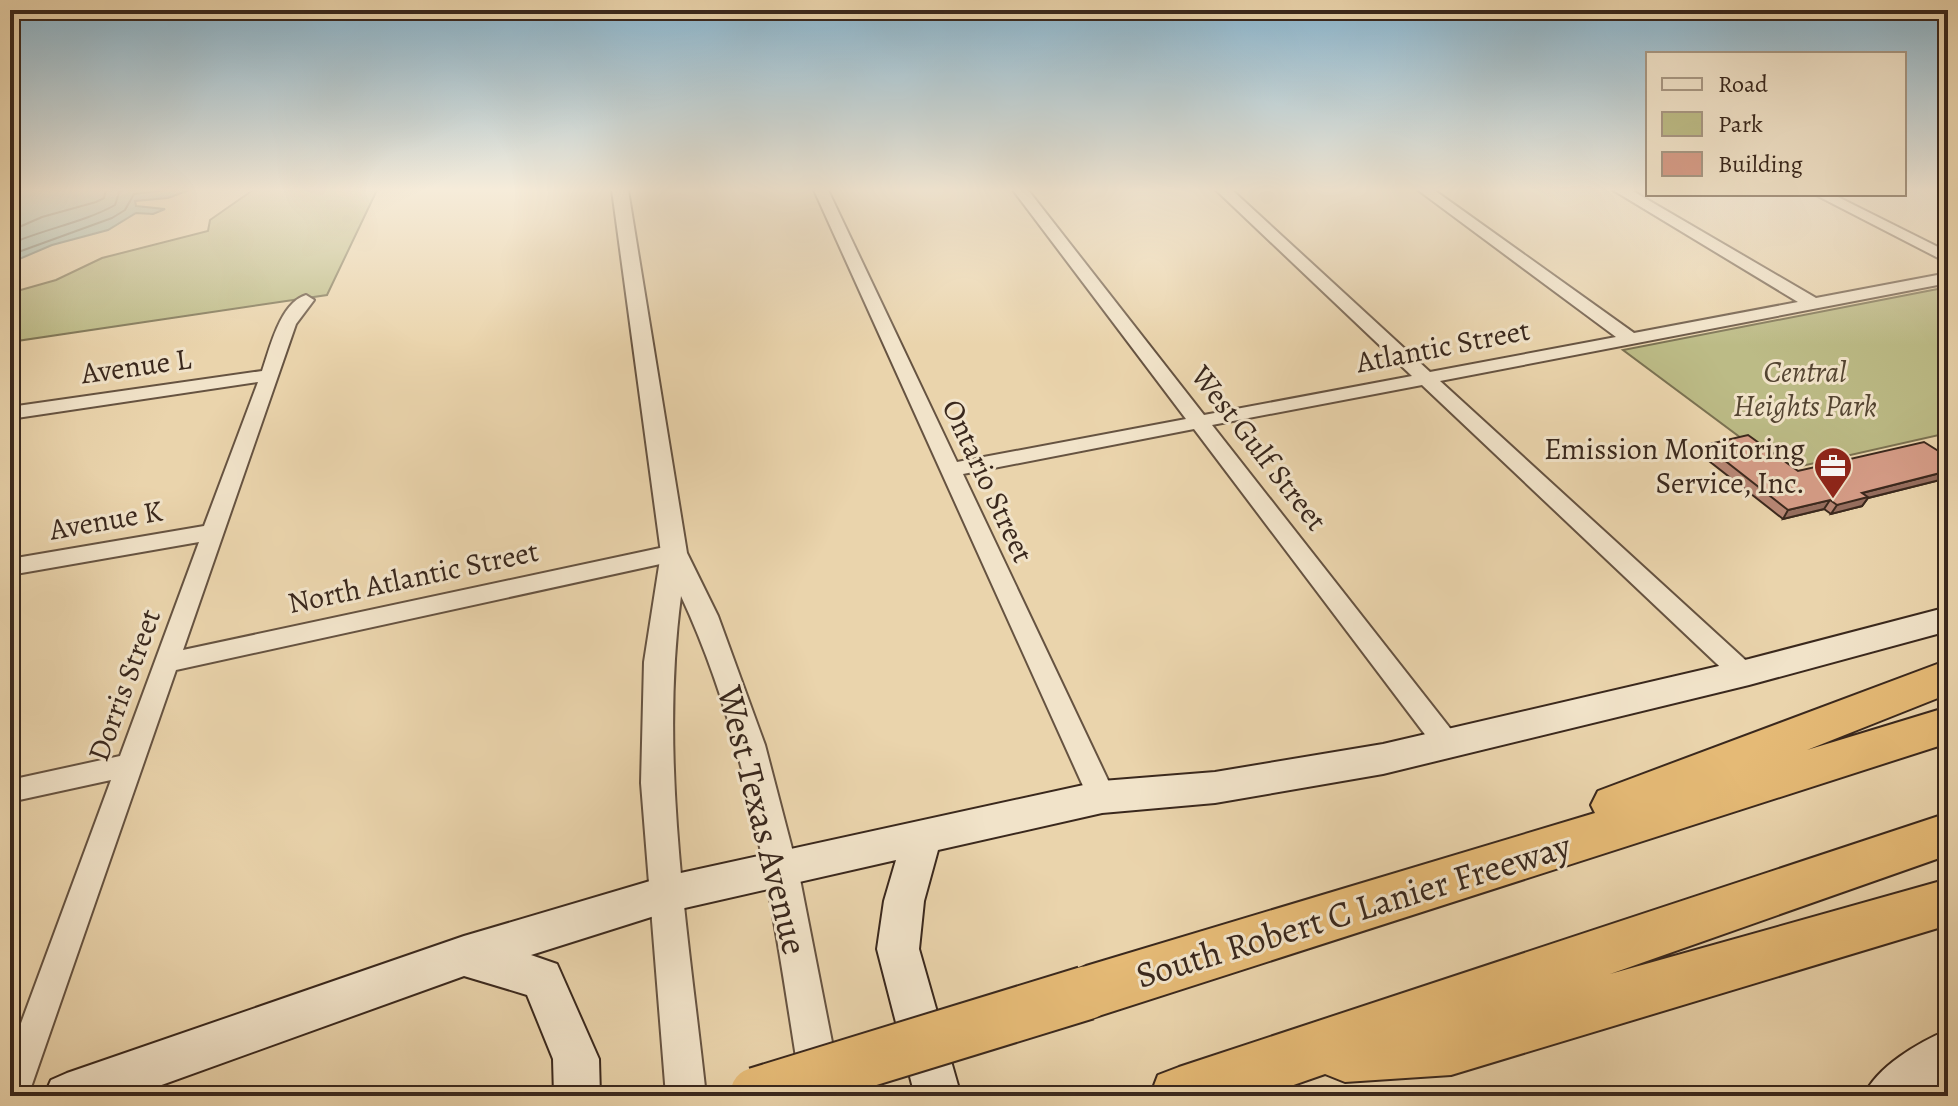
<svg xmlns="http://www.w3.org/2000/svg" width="1958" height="1106" font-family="Alegreya,serif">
	<rect width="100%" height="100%" fill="#ead4ac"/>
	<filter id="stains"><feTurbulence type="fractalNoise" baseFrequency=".0025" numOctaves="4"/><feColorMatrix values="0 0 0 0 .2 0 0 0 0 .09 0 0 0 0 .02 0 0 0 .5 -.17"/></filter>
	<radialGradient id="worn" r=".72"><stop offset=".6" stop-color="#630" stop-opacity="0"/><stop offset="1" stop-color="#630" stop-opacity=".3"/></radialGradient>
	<path fill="#bcbb86" stroke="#7b7252" stroke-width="2" d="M 253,190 L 377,190 L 327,295 L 10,342 L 10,293 L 56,280 L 102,258 L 208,231 L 210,220 Z
		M 1948,287 L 1948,433 L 1784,470 L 1623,350 Z"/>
	<path fill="#98b8ae" stroke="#727e74" stroke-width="2" d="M 10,190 L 189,190 L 168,198 L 135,201 L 136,206 L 165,209 L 153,214 L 136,213 L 108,230 L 52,245 L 10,263 Z"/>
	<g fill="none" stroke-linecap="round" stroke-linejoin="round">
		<path stroke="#697066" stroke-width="2" d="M 10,231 L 42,217 L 96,202 L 104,198 L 106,190
			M 10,244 C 44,229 85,222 115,205 L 120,190
			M 10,255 L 112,218 L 125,210 L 134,194 L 166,190"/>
		<g stroke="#665341" stroke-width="4">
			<path id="minor" d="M 814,190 L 828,190 L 957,462 L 1186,419 L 1013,190 L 1028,190 L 1204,415 L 1412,376 L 1216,190 L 1232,190 L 1430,372 L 1616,337 L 1418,190 L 1434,190 L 1634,333 L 1798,302 L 1613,190 L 1631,190 L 1816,298 L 1948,273 L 1948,283 L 1440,381 L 1753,667 L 1756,674 L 1753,681 L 1744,683 L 1735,681 L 1422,385 L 1212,425 L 1457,737 L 1461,745 L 1457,753 L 1448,756 L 1439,753 L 1194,429 L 963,474 L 1116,797 L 1112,805 L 1102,809 L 1092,805 L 1088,797 Z
				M 1814,194 L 1832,194 L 1948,252 L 1948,263 Z
				M 306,295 L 314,300 L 296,324 L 183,650 L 674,545 L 685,553 L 674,561 L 176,670 L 28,1096 L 10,1096 L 10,1053 L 111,780 L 10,802 L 10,780 L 120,756 L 199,542 L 10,575 L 10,559 L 204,526 L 258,382 L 10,419 L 10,407 L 262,371 C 270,348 280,303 306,295 Z"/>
		</g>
		<g stroke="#665341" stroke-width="4">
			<path id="tertiary" d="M 612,190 L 628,190 L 687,553 L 718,616 L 765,745 L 800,879 L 840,1083 L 834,1096 L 806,1096 L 800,1083 C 774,919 752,748 681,596 C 659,763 688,930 706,1096 L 666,1096 L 641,783 L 644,662 L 661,553 Z"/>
		</g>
		<g stroke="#3a281d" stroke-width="4">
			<path id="secondary" d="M 1948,607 L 1948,631 L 1749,685 L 1383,774 L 1215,803 L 1102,813 L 938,850 L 924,901 L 919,949 L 961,1096 L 915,1096 L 877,949 L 884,901 L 896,860 L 667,912 L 531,955 L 557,964 L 599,1059 L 600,1096 L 554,1096 L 553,1059 L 527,995 L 464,976 L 131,1096 L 44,1096 L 51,1080 L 67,1073 L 464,936 L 667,876 L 1102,781 L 1215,772 L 1383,744 L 1749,659 Z
				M 1948,1030 L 1948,1079 L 1926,1096 L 1864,1096 C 1876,1067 1919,1042 1948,1030 Z"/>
		</g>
		<g stroke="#3a281d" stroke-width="4">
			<path id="motorway" d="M 1948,660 L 1948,694 L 1807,750 L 1948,707 L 1948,743 L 1086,1020 L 1067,1012 L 1059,993 L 1067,974 L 1086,966 L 1595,813 L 1591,805 L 1598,791 Z
				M 1948,813 L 1948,855 L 1610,974 L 1948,879 L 1948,925 L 1451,1075 L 1345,1082 L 1325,1074 L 1262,1096 L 1150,1096 L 1158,1075 L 1179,1067 Z"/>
		</g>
		<use href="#minor" fill="#f1e3c9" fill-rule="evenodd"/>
		<use href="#tertiary" fill="#f1e3c9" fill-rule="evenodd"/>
		<use href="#secondary" fill="#f1e3c9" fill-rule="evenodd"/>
		<use href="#motorway" fill="#e5ba76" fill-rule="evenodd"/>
		<g stroke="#3a281d" stroke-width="57" stroke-linecap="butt">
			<path id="motorway-bridge" d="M 757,1094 L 1086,993"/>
		</g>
		<use href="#motorway-bridge" stroke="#e5ba76" stroke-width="53"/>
	</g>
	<path fill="#b88775" stroke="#3a281d" stroke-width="2" d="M 1705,445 L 1798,471 L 1948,457 L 1948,478 L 1868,498 L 1862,506 L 1831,514 L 1824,509 L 1783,519 L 1700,454 Z"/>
	<path fill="#966e5f" stroke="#3a281d" stroke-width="2" d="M 1948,471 L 1948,478 L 1868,498 L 1862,506 L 1831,514 L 1837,505 L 1862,493 Z
		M 1830,500 L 1824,509 L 1783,519 L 1788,510 Z"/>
	<path fill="#d69d88" stroke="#3a281d" stroke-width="2" d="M 1748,435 L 1798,471 L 1924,442 L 1948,457 L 1948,471 L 1862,493 L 1868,497 L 1837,505 L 1830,500 L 1788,510 L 1705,445 Z"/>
	<linearGradient id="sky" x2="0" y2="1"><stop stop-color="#88b6d1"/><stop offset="0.55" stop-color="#f6ecda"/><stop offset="1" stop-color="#f6ecda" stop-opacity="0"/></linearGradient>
	<rect width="1958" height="345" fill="url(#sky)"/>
	<defs>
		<g id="office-pin" transform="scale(2)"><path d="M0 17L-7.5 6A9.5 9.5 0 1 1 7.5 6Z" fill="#8f2418" stroke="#f1e3c9"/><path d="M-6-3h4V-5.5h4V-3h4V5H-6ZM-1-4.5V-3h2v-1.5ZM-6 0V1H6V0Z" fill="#fff"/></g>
	</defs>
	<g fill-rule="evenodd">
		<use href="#office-pin" x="1833" y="466"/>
	</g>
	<g text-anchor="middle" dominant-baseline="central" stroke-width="6" stroke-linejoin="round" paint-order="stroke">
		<g font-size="30" fill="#3a281d" stroke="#f1e3c9">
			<text transform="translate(1443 346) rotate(-11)">Atlantic Street</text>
			<text transform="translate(136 366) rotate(-8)">Avenue L</text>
			<text transform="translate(1259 448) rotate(52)">West Gulf Street</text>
			<text transform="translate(988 481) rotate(65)">Ontario Street</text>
			<text transform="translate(106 520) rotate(-10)">Avenue K</text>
			<text transform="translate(413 577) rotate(-12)">North Atlantic Street</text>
			<text transform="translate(124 685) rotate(-70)">Dorris Street</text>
		</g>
		<g font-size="30" font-style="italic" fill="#544532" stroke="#f1e3c9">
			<text x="1805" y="372">Central<tspan x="1805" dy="34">Heights Park</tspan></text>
		</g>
		<g font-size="30" fill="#3a281d" stroke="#f1e3c9" text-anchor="end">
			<text x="1805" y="449">Emission Monitoring<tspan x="1805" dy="34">Service, Inc.</tspan></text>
		</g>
		<g font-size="36" fill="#3a281d" stroke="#f1e3c9">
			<text transform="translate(763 820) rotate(76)">West Texas Avenue</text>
			<text transform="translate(1353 910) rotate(-17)">South Robert C Lanier Freeway</text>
		</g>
	</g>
	<rect width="1958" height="1106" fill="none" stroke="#ead4ac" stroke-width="40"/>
	<rect x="12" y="12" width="1934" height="1082" fill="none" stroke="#3a281d" stroke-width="4"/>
	<rect x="20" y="20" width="1918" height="1066" fill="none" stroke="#3a281d" stroke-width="2"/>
	<rect x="1646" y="52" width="260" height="144" fill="#f1e3c9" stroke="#a89884" stroke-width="2"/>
	<rect x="1662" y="78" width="40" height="12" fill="#f1e3c9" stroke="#a89884" stroke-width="2"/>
	<text x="1718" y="92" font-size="24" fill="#3a281d">Road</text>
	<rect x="1662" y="112" width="40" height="24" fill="#bcbb86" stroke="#a89884" stroke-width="2"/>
	<text x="1718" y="132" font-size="24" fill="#3a281d">Park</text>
	<rect x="1662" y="152" width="40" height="24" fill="#d69d88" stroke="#a89884" stroke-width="2"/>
	<text x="1718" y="172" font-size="24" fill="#3a281d">Building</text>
	<rect width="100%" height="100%" filter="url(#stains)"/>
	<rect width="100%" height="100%" fill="url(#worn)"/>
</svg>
